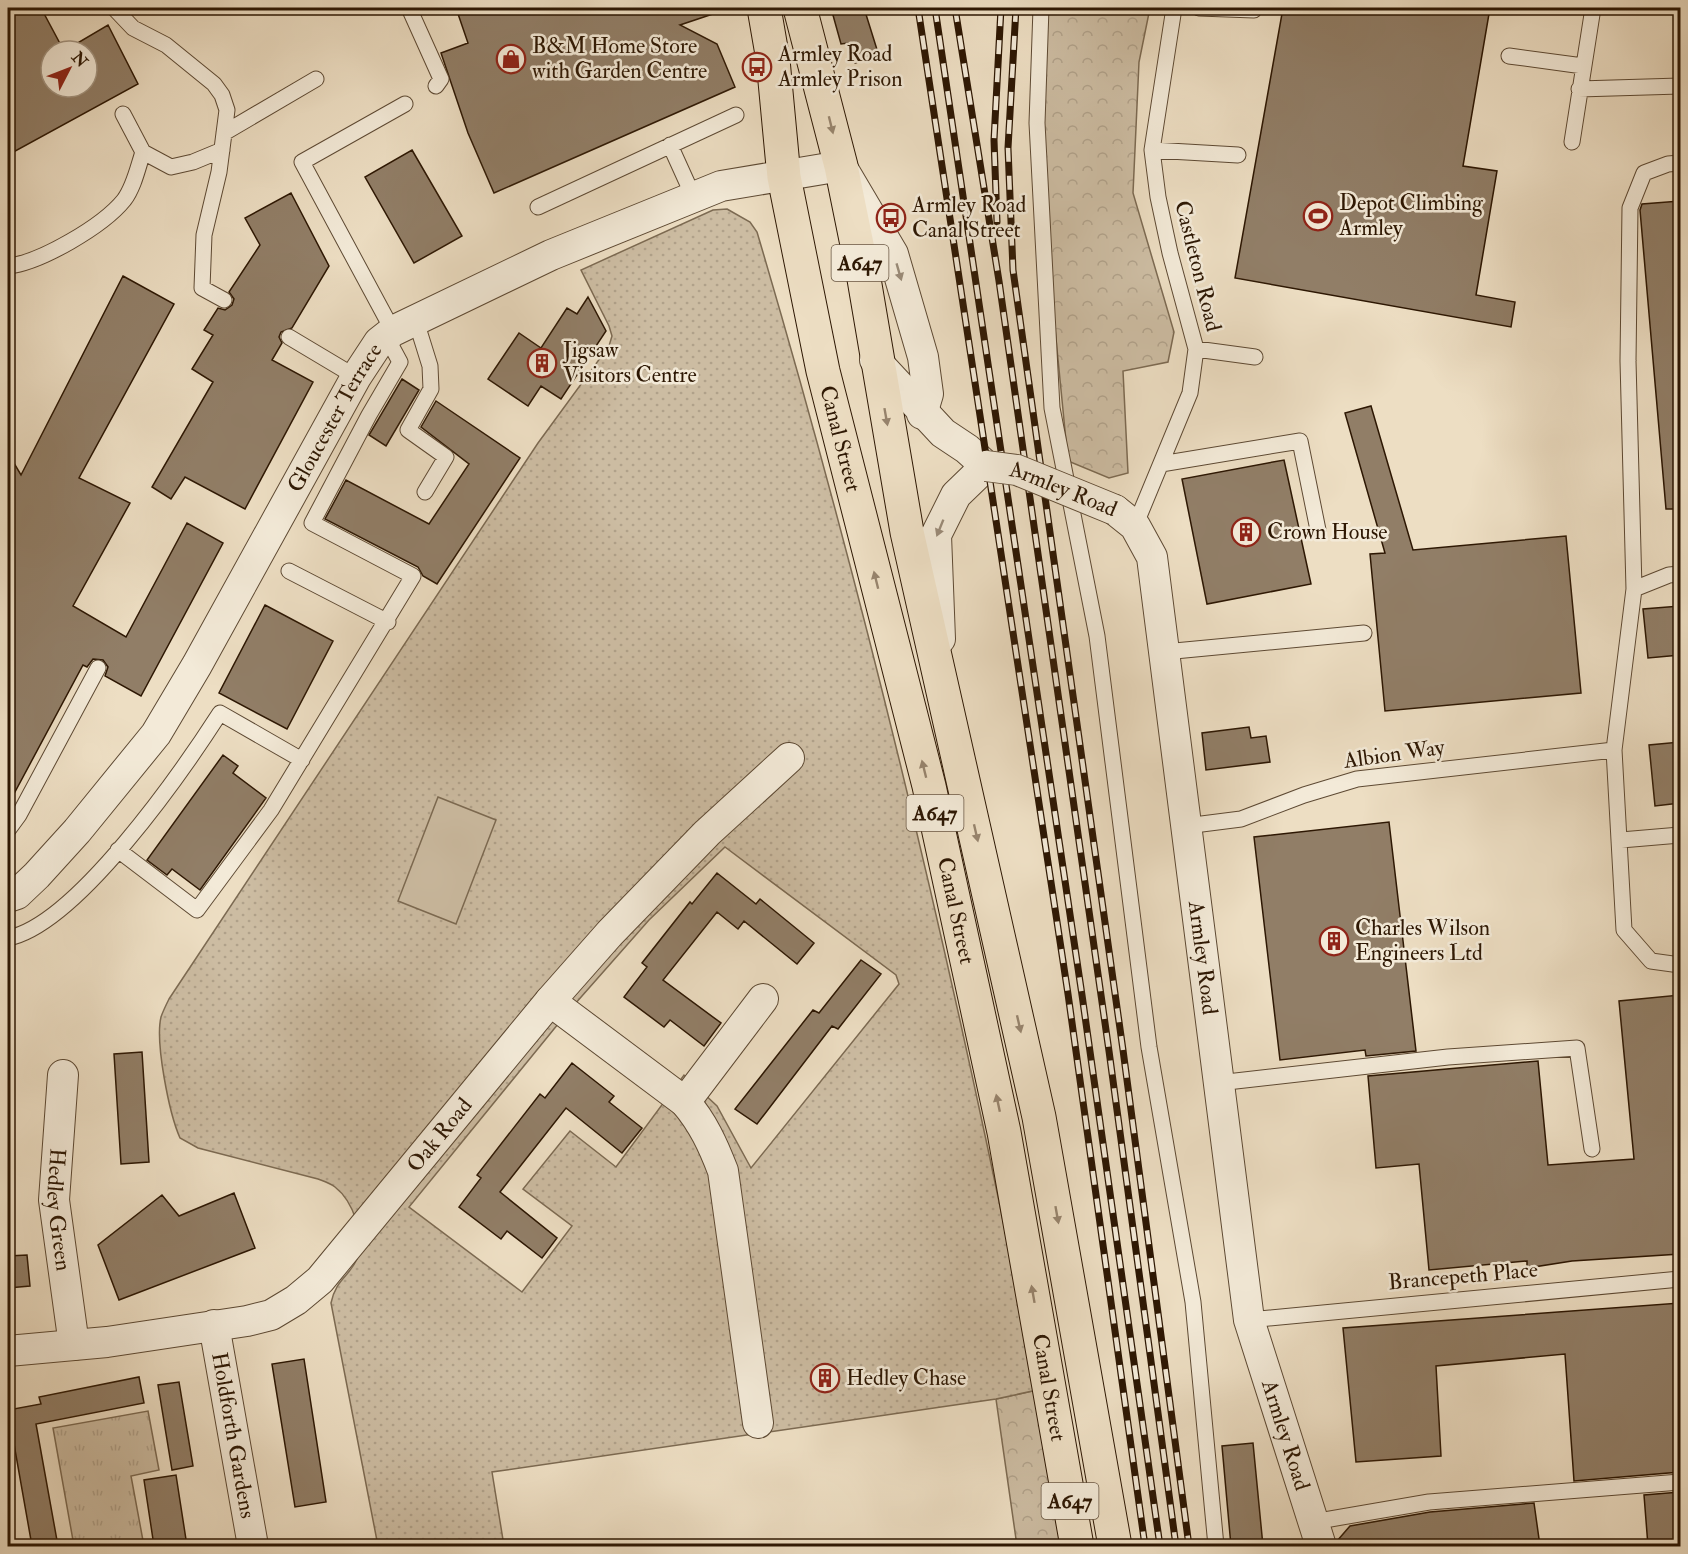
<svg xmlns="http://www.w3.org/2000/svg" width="1688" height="1554" font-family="'IM FELL Double Pica',serif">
	<defs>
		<pattern id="grass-tufts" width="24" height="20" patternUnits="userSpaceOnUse" patternTransform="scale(1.5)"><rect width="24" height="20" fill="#ccbca2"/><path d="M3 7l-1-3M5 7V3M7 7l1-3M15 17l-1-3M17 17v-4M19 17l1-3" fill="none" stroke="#b0a18a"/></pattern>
		<pattern id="forest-crowns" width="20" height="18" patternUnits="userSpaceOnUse" patternTransform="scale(1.5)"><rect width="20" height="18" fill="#ccbca2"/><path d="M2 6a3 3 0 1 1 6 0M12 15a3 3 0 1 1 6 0" fill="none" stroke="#b0a18a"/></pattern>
		<pattern id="park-dots" width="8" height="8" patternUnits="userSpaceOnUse" patternTransform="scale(1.5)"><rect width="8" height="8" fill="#ccbca2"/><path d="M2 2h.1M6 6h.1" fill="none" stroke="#b0a18a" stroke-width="1.8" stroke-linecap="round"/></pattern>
	</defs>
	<rect width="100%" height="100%" fill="#eddec3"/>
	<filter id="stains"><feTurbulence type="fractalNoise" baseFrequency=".00333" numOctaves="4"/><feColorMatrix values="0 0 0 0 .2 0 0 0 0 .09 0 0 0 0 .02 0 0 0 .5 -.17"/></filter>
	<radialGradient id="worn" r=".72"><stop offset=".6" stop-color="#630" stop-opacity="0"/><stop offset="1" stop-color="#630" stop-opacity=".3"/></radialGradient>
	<path fill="url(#grass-tufts)" stroke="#7c6a52" stroke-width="1.5" d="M 148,1411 L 159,1470 L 131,1476 L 144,1546 L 74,1546 L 53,1428 Z"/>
	<path fill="url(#forest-crowns)" stroke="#7c6a52" stroke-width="1.5" d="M 1046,8 L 1150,8 L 1139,62 L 1133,193 L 1174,332 L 1168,362 L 1123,371 L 1128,473 L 1109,478 L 1068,461 L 1047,247 L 1043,111 Z
		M 1037,1390 L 1061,1546 L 1017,1546 L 996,1399 Z"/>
	<path fill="url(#park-dots)" stroke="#7c6a52" stroke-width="1.5" fill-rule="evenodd" d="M 727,209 L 750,222 L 757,232 C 870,613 961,1000 1037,1390 L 996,1399 L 492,1472 L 504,1546 L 378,1546 L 331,1303 C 336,1279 349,1277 357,1259 C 366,1237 353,1201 335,1187 C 330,1183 323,1181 318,1179 L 198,1148 L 180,1138 C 169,1113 155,1042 161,1017 C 163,1011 166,1005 169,999 L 538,443 L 609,346 L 612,336 L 609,326 L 581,270 L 713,210 ZM 725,847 L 896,975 L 899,984 L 751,1168 L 717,1106 L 684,1075 L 616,1167 L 570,1131 L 523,1189 L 572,1226 L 522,1292 L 409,1207 L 567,1013 L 649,920 Z"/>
	<path fill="#ccbca2" stroke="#7c6a52" stroke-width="1.5" d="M 438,797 L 496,820 L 456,924 L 398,901 Z"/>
	<path fill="#917e67" stroke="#2d1703" stroke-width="1.5" d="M 8,8 L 41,8 L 64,51 L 51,51 L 51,87 L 87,87 L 87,51 L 64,51 L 108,25 L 138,84 L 8,155 Z
		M 456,8 L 722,8 L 722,11 L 680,25 L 717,44 L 735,87 L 494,193 L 468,133 L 441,53 L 468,43 Z
		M 831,8 L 864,8 L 879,56 L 855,63 L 848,43 L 841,44 Z
		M 1283,8 L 1490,8 L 1463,166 L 1497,171 L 1476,295 L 1515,302 L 1511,327 L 1235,278 Z
		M 412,150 L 462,236 L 414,263 L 365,177 Z
		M 291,193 L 329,266 L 292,328 L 281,332 L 279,337 L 282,343 L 272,360 L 313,382 L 245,509 L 185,477 L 171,499 L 152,487 L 213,382 L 192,369 L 213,335 L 204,330 L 218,308 L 225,310 L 232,305 L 234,299 L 229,292 L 260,245 L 245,218 Z
		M 1680,201 L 1680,509 L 1666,509 L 1640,210 L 1642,204 Z
		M 123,276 L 174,304 L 79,478 L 130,503 L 73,606 L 126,637 L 187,523 L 223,543 L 141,696 L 105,676 L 108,667 L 103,660 L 93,659 L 87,667 L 83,665 L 8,805 L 8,453 L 21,475 Z
		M 588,297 L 606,331 L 561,399 L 541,386 L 528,406 L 488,379 L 519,333 L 541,348 L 567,308 L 577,314 Z
		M 402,379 L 419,390 L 386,446 L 369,435 Z
		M 436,401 L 520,458 L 437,584 L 423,576 L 418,567 L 325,519 L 346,480 L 429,524 L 469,464 L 421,427 Z
		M 1371,406 L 1413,550 L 1566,536 L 1581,693 L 1385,711 L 1370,554 L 1385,553 L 1345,413 Z
		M 1284,460 L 1311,584 L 1207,604 L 1182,479 Z
		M 265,605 L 333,641 L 287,729 L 219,693 Z
		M 1680,606 L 1680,655 L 1648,658 L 1643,609 Z
		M 1249,727 L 1251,738 L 1266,736 L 1270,762 L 1206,770 L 1202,733 Z
		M 1680,742 L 1680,803 L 1655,806 L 1649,745 Z
		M 223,755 L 238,766 L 233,773 L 266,798 L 200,890 L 172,869 L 167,875 L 147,860 Z
		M 1389,822 L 1416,1051 L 1366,1056 L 1365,1050 L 1280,1060 L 1254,837 Z
		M 717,873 L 756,904 L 760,899 L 814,943 L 797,964 L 744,921 L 738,929 L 717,912 L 663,980 L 721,1023 L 704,1046 L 670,1020 L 664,1027 L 624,997 L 647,967 L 642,963 L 690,902 L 692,904 Z
		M 861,960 L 881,974 L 838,1029 L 832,1026 L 757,1124 L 735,1109 L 813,1010 L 819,1013 Z
		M 1680,995 L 1680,1254 L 1572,1261 L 1527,1268 L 1527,1261 L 1429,1270 L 1419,1164 L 1376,1168 L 1368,1076 L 1538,1061 L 1548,1165 L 1634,1159 L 1619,1001 Z
		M 142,1052 L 149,1162 L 121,1164 L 114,1054 Z
		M 572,1063 L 614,1096 L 609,1102 L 642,1128 L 622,1153 L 566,1108 L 500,1192 L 557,1238 L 542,1258 L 507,1231 L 501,1239 L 459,1207 L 481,1178 L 477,1175 L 540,1094 L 545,1098 Z
		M 234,1193 L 255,1248 L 119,1300 L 98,1245 L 162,1195 L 179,1216 Z
		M 27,1255 L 30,1286 L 8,1288 L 8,1256 Z
		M 1680,1303 L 1680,1472 L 1574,1481 L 1565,1354 L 1436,1366 L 1441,1456 L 1356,1462 L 1343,1328 Z
		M 304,1359 L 326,1502 L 295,1507 L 272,1364 Z
		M 139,1377 L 144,1403 L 36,1424 L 58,1546 L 32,1546 L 8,1410 L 41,1404 L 39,1397 Z
		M 179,1382 L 193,1466 L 172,1470 L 158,1385 Z
		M 1253,1443 L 1263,1546 L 1231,1546 L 1222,1446 Z
		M 176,1475 L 187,1546 L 154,1546 L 144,1480 Z
		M 1680,1492 L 1680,1546 L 1648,1546 L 1644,1495 Z
		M 1534,1503 L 1540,1546 L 1338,1546 L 1337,1541 L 1350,1526 L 1430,1512 Z"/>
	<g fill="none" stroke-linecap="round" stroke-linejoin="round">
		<g stroke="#5d4933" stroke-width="17">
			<path id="lane" d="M 114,8 L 133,28 L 166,45 L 214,84 L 222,95 L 227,110 L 219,172 L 204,235 L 202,288 L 224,300
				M 409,8 L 441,79 L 436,86
				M 1041,8 L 1037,123 L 1052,408 L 1097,636 L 1149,1047 L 1193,1302 L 1216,1546
				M 1199,8 L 1254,10
				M 1509,56 L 1583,66
				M 1579,89 L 1680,86
				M 224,133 L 316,79
				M 1572,142 L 1593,8
				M 670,145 L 694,198
				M 1152,150 L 1238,155
				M 143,152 L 171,167 L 193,162 L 222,150
				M 538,207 L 736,115
				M 8,266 C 40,263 103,226 124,200 C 134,187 138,167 143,152 L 123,114
				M 416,321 L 430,366 L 431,389 L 408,430 L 446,457 L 425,492
				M 393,331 L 302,162 L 405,104
				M 289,337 L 356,377
				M 1196,349 L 1255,357
				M 1161,464 L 1300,441 L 1318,530
				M 1135,526 L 1190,393 L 1196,349 L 1170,253 L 1158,197 L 1152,150 L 1174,8
				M 289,571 L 388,622
				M 1634,589 L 1628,361 L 1630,208 L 1644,173 L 1668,164 L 1680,163
				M 1164,652 L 1364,633
				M 1614,750 L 1624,930 L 1651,961 L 1680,965
				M 1186,826 L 1241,819 L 1304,795 L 1357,779 L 1614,750 L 1634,589 L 1669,575 L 1680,574
				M 8,830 L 19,815 L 98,668
				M 1621,840 L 1680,835
				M 118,850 L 197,910 L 271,810 L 413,576 L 312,523 L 369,415 L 400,362 L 386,336
				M 8,938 C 76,925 182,772 220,713 L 302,760
				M 1218,1083 L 1448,1057 L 1577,1048 L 1592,1149
				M 1249,1320 L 1680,1279
				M 1313,1522 L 1429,1502 L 1680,1482"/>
		</g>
		<g stroke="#5d4933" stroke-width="32">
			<g id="street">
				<path d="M 875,360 L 943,433 L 967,449 L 986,466 L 956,495 L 936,535 L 940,639"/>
				<path id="s1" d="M 1115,510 L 1135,526 L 1152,557 L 1249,1320 L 1321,1546"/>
				<path id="s2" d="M 8,897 L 17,894 L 37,875 L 77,831 L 156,734 L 197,665 L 356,377 L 379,342 L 393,331 L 551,255 L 721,186 L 841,166 L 893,254 L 923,357 L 928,394 L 922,414"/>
				<path d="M 550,1001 L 685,1102 C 703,1123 713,1145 723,1171 L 758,1423"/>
				<path id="s3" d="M 63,1075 L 54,1200 L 74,1345"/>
				<path d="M 685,1102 L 763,999"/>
				<path id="s4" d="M 214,1325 L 253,1546"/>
				<path id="s5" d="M 8,1351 L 107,1342 L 247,1321 L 271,1315 L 296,1300 L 320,1280 L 550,1001 L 610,933 L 707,833 L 789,758"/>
			</g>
		</g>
		<g stroke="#2d1703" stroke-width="35">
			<g id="primary">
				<path id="s6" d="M 764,8 L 773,60 L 784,177 L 823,371 L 929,786 L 1004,1132 L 1077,1546"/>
				<path d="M 800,8 L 841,166 L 864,279 L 907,532 L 1039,1117 L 1115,1546"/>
			</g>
		</g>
		<use href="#lane" stroke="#f3ead8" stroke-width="15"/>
		<use href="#street" stroke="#f3ead8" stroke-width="30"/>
		<use href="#primary" stroke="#eddec3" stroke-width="33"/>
		<g stroke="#2d1703" stroke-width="7">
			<path id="rail" d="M 918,8 L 1068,994 L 1145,1546
				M 935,8 L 1082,995 L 1160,1546
				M 955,8 L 999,281 L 1109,1051 L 1176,1546
				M 1016,8 L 1008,148 L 1013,270 L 1123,1050 L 1189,1546
				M 997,222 L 994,140 L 1001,8"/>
		</g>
		<use href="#rail" stroke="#f3ead8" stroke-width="4.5" stroke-dasharray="14" stroke-linecap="butt"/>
		<g stroke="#5d4933" stroke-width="32" stroke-linecap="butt">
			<g id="street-bridge">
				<path id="s7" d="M 986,466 L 1017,470 L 1115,510"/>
			</g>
		</g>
		<use href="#street-bridge" stroke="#f3ead8" stroke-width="30"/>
	</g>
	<defs><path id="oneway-solid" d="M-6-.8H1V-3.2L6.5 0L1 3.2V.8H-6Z" transform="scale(1.5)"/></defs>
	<g fill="#97846d">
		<use href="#oneway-solid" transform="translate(831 125) rotate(76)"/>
		<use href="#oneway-solid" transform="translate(886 417) rotate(80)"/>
		<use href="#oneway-solid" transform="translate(876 580) rotate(-104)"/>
		<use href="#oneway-solid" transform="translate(924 769) rotate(-104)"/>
		<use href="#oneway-solid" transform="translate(976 833) rotate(77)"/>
		<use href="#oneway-solid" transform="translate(1019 1024) rotate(77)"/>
		<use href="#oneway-solid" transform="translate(998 1103) rotate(-102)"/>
		<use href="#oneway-solid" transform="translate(1057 1215) rotate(80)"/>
		<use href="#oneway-solid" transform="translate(1033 1294) rotate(-100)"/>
	</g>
	<g fill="#9a8b78">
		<use href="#oneway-solid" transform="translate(899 272) rotate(74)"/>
		<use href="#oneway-solid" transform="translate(940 528) rotate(112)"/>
	</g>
	<defs>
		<g id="shop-ring" transform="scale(1.5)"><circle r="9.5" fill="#f3ead8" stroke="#8f2418" stroke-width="1.5"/><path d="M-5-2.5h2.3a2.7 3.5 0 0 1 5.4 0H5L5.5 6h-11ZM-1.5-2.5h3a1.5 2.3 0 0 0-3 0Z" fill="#8f2418"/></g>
		<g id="bus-ring" transform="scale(1.5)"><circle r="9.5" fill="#f3ead8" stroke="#8f2418" stroke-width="1.5"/><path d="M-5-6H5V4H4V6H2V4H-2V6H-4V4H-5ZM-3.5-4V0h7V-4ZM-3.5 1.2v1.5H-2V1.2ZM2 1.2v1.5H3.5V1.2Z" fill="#8f2418"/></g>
		<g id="stadium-ring" transform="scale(1.5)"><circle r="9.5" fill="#f3ead8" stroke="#8f2418" stroke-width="1.5"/><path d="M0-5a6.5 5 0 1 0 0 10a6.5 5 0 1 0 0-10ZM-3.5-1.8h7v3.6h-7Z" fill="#8f2418"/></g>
		<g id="building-ring" transform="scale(1.5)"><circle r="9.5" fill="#f3ead8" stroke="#8f2418" stroke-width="1.5"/><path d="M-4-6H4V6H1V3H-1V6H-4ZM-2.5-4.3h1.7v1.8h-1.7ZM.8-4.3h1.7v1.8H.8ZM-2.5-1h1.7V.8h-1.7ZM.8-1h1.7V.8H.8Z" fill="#8f2418"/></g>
	</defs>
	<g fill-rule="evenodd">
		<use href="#shop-ring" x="511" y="59"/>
		<use href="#bus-ring" x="757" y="67"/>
		<use href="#stadium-ring" x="1318" y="216"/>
		<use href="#bus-ring" x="891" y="218"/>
		<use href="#building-ring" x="542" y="363"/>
		<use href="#building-ring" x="1246" y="532"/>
		<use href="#building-ring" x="1334" y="941"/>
		<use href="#building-ring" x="825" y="1378"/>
	</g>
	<g text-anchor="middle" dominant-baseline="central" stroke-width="5" stroke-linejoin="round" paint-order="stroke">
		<g fill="#f3ead8" stroke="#685643" stroke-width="1.5">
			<rect x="831.5" y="245" width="57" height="36" rx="4.5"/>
			<rect x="906.5" y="795" width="57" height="36" rx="4.5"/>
			<rect x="1041.5" y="1483" width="57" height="36" rx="4.5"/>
		</g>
		<g font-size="21" font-weight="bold" fill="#2d1703">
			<text x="860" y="263">A647</text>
			<text x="935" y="813">A647</text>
			<text x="1070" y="1501">A647</text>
		</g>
		<g font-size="22" fill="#2d1703" stroke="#f3ead8" text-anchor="start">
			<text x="532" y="46">B&amp;M Home Store<tspan x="532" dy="25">with Garden Centre</tspan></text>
			<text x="778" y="54">Armley Road<tspan x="778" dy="25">Armley Prison</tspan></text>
			<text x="1339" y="203">Depot Climbing<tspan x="1339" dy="25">Armley</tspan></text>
			<text x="912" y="205">Armley Road<tspan x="912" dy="25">Canal Street</tspan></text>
			<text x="563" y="350">Jigsaw<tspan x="563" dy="25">Visitors Centre</tspan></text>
			<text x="1267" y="532">Crown House</text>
			<text x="1355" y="928">Charles Wilson<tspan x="1355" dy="25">Engineers Ltd</tspan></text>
			<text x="846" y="1378">Hedley Chase</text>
		</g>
		<g font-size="22" fill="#2d1703" stroke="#f3ead8">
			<text transform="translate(1198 266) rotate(76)">Castleton Road</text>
			<text stroke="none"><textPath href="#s2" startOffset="585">Gloucester Terrace</textPath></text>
			<text stroke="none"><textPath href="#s6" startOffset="438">Canal Street</textPath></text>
			<text stroke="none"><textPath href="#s7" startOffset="81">Armley Road</textPath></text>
			<text transform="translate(1394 754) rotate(-8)">Albion Way</text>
			<text stroke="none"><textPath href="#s6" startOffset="924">Canal Street</textPath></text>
			<text stroke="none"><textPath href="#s1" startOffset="465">Armley Road</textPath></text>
			<text stroke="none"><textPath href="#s5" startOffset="514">Oak Road</textPath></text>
			<text stroke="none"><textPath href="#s3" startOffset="135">Hedley Green</textPath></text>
			<text transform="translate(1463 1276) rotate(-5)">Brancepeth Place</text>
			<text stroke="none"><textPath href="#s6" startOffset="1410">Canal Street</textPath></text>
			<text stroke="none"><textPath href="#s4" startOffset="112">Holdforth Gardens</textPath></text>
			<text stroke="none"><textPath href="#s1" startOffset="951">Armley Road</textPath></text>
		</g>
	</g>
	<rect width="1688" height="1554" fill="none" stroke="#eddec3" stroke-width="30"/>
	<rect x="9" y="9" width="1670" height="1536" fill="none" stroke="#2d1703" stroke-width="3"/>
	<rect x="15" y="15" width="1658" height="1524" fill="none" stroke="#2d1703" stroke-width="1.5"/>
	<g transform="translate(69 69) rotate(48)"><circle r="28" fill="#f3ead8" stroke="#a49683" stroke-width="1.5"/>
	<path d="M0-4.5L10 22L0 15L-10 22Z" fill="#8f2418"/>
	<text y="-9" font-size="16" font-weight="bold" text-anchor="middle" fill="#2d1703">N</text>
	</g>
	<rect width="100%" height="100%" filter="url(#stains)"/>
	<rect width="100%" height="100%" fill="url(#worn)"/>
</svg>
